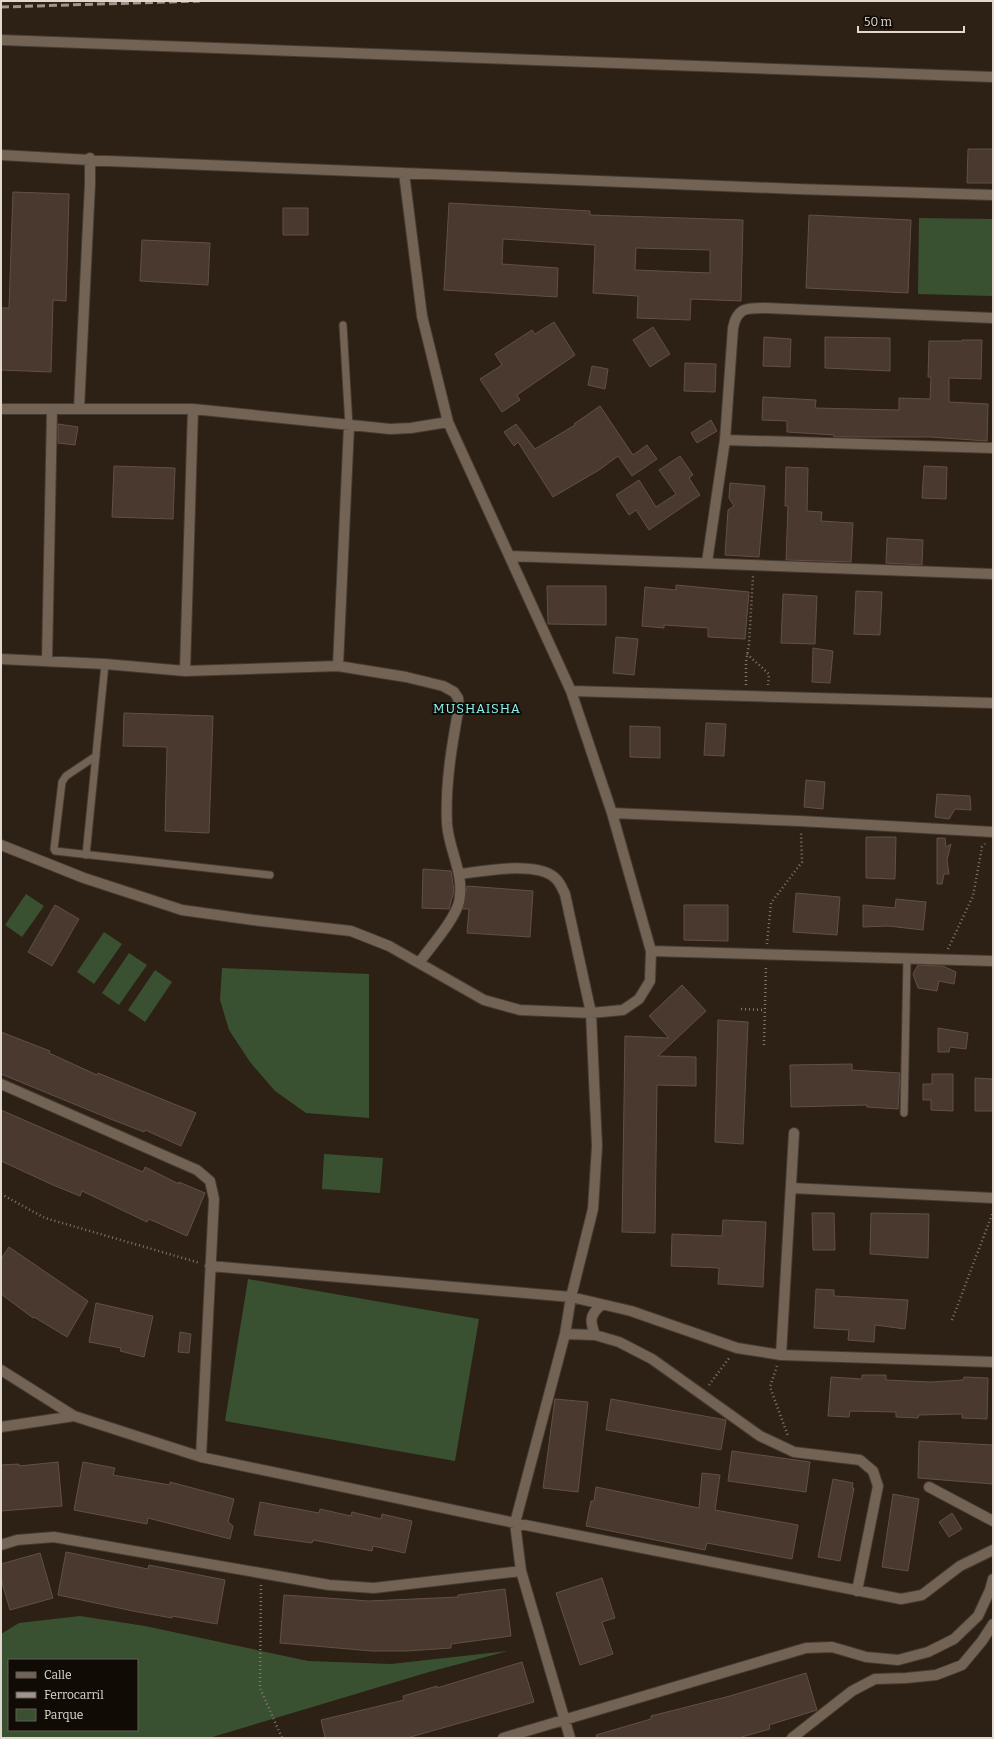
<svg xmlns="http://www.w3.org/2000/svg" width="994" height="1739" font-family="Bitter,serif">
	<rect width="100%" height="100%" fill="#2d2014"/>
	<path fill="#3a5131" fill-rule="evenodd" d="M 919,218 L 993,219 L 993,296 L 918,294 Z
		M 26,894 L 44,906 L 22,937 L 5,925 Z
		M 104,932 L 122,944 L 94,984 L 77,972 Z
		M 129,953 L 147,965 L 119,1005 L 102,993 Z
		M 222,968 L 369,974 L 369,1118 L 306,1113 L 275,1091 L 250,1062 L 229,1030 L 220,1000 Z
		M 155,970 L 172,982 L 145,1022 L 128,1010 Z
		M 324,1154 L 383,1158 L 380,1193 L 322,1189 Z
		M 248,1279 L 479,1319 L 455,1461 L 225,1421 Z
		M 80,1616 L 145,1626 L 308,1661 L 391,1664 L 508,1651 L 429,1672 L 209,1738 L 1,1738 L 1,1634 L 19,1623 ZM 9,1660 L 137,1660 L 137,1730 L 9,1730 Z"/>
	<path fill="#4a392f" stroke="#625045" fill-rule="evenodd" d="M 968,149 L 993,149 L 993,183 L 967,183 Z
		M 13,192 L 69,194 L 66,301 L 53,300 L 51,372 L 1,370 L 1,308 L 9,308 Z
		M 449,203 L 590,211 L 590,215 L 743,220 L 741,301 L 691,299 L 690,320 L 637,318 L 638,296 L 593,293 L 595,245 L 503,239 L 502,264 L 558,268 L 557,297 L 444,290 ZM 636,248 L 710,250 L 710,273 L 635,270 Z
		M 283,208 L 308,208 L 308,235 L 283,235 Z
		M 809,215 L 911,220 L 908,293 L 806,288 Z
		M 142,240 L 210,243 L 208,285 L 140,281 Z
		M 554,322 L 575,355 L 517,395 L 520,400 L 502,412 L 480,379 L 502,365 L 495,354 L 532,330 L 535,334 Z
		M 653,327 L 670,354 L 650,367 L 633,340 Z
		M 764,337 L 791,339 L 790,367 L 763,366 Z
		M 825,337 L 890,338 L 890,371 L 825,368 Z
		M 962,340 L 982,340 L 981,379 L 949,378 L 949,402 L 988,404 L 987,441 L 930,437 L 834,437 L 834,435 L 787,432 L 787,421 L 762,420 L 763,397 L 816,400 L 815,408 L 899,410 L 899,398 L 930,399 L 931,377 L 928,377 L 929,341 L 962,341 Z
		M 685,363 L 716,364 L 715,392 L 684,391 Z
		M 592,366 L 608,369 L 605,389 L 588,385 Z
		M 600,406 L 633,455 L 647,445 L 657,459 L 632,476 L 618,456 L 599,470 L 553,497 L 518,442 L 514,446 L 504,432 L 516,424 L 535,449 L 575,425 L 574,424 Z
		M 711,420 L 717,431 L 697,443 L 691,433 Z
		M 58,424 L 78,427 L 75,445 L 58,443 Z
		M 680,456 L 693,475 L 689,478 L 700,495 L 649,530 L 636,510 L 629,515 L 616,495 L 639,480 L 656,507 L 676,494 L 659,470 Z
		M 114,466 L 175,468 L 173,519 L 112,517 Z
		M 924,466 L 947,467 L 946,499 L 922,498 Z
		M 786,467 L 808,468 L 807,511 L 822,512 L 821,521 L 853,523 L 851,562 L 786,560 L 788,506 L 785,506 Z
		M 730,483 L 765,486 L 759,557 L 725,555 L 728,510 L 734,506 L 729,498 Z
		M 887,538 L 923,540 L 922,565 L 886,563 Z
		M 676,585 L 749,592 L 745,639 L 708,637 L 708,628 L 664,625 L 664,628 L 642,626 L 645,587 L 676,590 Z
		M 547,586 L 606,586 L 606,625 L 548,624 Z
		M 856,591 L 882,592 L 880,635 L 854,634 Z
		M 783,594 L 817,596 L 815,644 L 781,643 Z
		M 616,637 L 638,639 L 634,675 L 613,673 Z
		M 813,648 L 833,651 L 830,683 L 812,682 Z
		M 124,713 L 213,716 L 209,833 L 165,831 L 167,747 L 123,746 Z
		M 706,723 L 726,724 L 724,756 L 704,755 Z
		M 630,726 L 660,727 L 660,758 L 630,757 Z
		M 806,780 L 825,782 L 823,809 L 804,807 Z
		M 937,794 L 970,796 L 971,810 L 955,809 L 949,819 L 935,817 Z
		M 866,837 L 896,837 L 895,879 L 866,878 Z
		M 937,838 L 945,838 L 946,847 L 951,844 L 947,860 L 949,874 L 944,874 L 942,884 L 937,884 Z
		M 423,869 L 451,871 L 454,891 L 449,909 L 422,908 Z
		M 467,886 L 533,891 L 530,937 L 467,933 L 469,909 L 463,909 Z
		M 796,893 L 840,897 L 837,935 L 793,932 Z
		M 896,899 L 926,902 L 923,930 L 888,926 L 863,927 L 863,905 L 895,908 Z
		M 55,905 L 79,919 L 52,966 L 28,952 Z
		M 684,905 L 728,905 L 728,941 L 684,940 Z
		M 918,965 L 943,966 L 956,972 L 954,984 L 939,981 L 937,991 L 918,988 L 913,974 Z
		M 682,985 L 706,1011 L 658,1056 L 696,1057 L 696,1086 L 657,1085 L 655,1233 L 622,1232 L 625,1036 L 669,1038 L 649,1016 Z
		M 718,1020 L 748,1022 L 743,1144 L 715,1142 Z
		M 938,1028 L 968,1033 L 966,1049 L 950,1047 L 949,1052 L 938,1052 Z
		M 1,1032 L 50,1051 L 49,1053 L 97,1075 L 98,1073 L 196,1113 L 181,1146 L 145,1130 L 144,1132 L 108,1118 L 1,1074 Z
		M 852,1064 L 852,1070 L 900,1073 L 898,1109 L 867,1107 L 867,1105 L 791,1107 L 790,1065 Z
		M 932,1074 L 953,1074 L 953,1111 L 931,1110 L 931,1100 L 923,1100 L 923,1084 L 932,1084 Z
		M 975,1078 L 993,1079 L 993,1111 L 975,1111 Z
		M 1,1110 L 143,1172 L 145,1167 L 179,1184 L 179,1182 L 205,1193 L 187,1236 L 149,1219 L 147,1222 L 82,1191 L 80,1196 L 53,1185 L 1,1161 Z
		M 812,1213 L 834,1213 L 835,1250 L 813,1250 Z
		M 871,1213 L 929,1214 L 928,1258 L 870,1254 Z
		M 723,1220 L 766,1222 L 763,1287 L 718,1284 L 719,1268 L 671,1266 L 672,1234 L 722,1236 Z
		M 9,1247 L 88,1301 L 67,1337 L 34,1317 L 33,1318 L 1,1294 L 1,1259 Z
		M 816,1289 L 834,1290 L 834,1296 L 908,1300 L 905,1329 L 875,1325 L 874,1342 L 848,1340 L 849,1330 L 814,1328 Z
		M 96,1303 L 153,1316 L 144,1357 L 120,1351 L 121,1348 L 89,1342 Z
		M 180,1332 L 191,1334 L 189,1353 L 178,1352 Z
		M 862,1375 L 886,1375 L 886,1380 L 931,1382 L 963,1380 L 964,1377 L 988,1378 L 987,1419 L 962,1418 L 962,1414 L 919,1415 L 918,1418 L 896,1417 L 896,1412 L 850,1411 L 849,1417 L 828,1416 L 831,1377 L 862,1379 Z
		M 555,1399 L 588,1402 L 578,1492 L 543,1488 Z
		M 611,1399 L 726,1420 L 721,1450 L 606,1430 Z
		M 919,1441 L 993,1445 L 993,1484 L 918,1478 Z
		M 732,1451 L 810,1462 L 806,1492 L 728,1481 Z
		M 58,1462 L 62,1506 L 1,1511 L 1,1465 L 19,1464 L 19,1466 Z
		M 83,1462 L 115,1468 L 113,1475 L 170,1485 L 170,1482 L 234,1499 L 228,1522 L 233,1526 L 230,1539 L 148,1518 L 147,1524 L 74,1510 Z
		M 702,1473 L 720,1475 L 715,1510 L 798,1525 L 792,1559 L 707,1543 L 705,1550 L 586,1526 L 591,1501 L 594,1501 L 596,1487 L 699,1508 Z
		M 833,1479 L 853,1483 L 852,1488 L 854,1488 L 840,1561 L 818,1557 Z
		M 893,1494 L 919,1499 L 908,1571 L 882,1567 Z
		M 260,1502 L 319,1513 L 320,1509 L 351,1516 L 352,1512 L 381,1519 L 382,1514 L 412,1521 L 405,1553 L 373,1546 L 372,1551 L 313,1540 L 312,1543 L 254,1535 Z
		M 952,1513 L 962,1529 L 949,1537 L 939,1522 Z
		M 66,1552 L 148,1569 L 149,1565 L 225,1580 L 217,1624 L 172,1616 L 172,1618 L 133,1611 L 58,1595 Z
		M 40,1553 L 53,1598 L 10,1610 L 1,1579 L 1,1564 Z
		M 602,1578 L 615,1618 L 602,1622 L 613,1654 L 580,1665 L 556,1593 Z
		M 505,1589 L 511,1636 L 451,1644 L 451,1648 L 407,1651 L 372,1651 L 280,1643 L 284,1595 L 369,1601 L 458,1597 L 458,1595 Z
		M 522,1662 L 534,1702 L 407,1738 L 325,1738 L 321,1720 L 404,1700 L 403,1696 L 437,1686 L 437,1688 Z
		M 806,1673 L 817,1710 L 769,1725 L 770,1729 L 738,1738 L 597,1738 L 596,1735 L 651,1719 L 651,1716 L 730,1696 Z"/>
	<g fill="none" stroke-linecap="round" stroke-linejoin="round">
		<g stroke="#463b33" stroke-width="9">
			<path id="lane" d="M 343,325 L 349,426
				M 96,756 L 66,776 L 62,782 L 54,849 L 55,851 L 270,875
				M 86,855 L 105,664
				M 904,1113 L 907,959"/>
		</g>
		<g stroke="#463b33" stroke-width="12">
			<path id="street" d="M 1,40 L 993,77
				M 1,155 L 108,161 L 797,189 L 993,195
				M 1,409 L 193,409 L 390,429 L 411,428 L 448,422
				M 79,409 L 90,184 L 90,158
				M 725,440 L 993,448
				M 510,556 L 993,574
				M 707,562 L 725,440 L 733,328 C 737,307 747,308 766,308 L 993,318
				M 1,659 L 105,664 L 185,671 L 338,666 L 406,677 L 443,686 L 454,692 L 458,698 L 459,706 C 452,745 445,784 447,824 C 449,851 465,874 459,902 C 454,921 431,946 419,963
				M 47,661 L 52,410
				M 338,666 L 349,426
				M 185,671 L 193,409
				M 571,691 L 993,703
				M 612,813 L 800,821 L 993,832
				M 1,845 L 84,878 L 182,910 L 253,920 L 351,931 L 389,946 L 484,1000 L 520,1010 L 591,1013 L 623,1010 L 639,999 L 650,981 L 651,951 L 612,813 L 571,691 L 448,422 L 422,316 L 404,173
				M 460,874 C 483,871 537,861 555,878 C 560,882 562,888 565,894 L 591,1013 L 597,1146 L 593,1209 L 571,1297 L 565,1334 L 515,1523 L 521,1571 L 570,1738
				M 651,951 L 993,961
				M 1,1084 L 197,1170 L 210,1181 L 214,1199 L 201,1457
				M 791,1188 L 993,1198
				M 210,1266 L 571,1297 L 631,1311 L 737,1348 L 781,1355 L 993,1362
				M 565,1334 L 595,1335 L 619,1342 L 652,1359 L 760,1436 L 794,1452 L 860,1460 L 873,1471 L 878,1486 L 857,1591
				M 595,1335 C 590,1321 589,1316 601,1305
				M 781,1355 L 794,1133
				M 1,1370 L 74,1416 L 201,1457 L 515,1523 L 901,1599 L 922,1595 L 960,1566 L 993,1550
				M 1,1427 L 74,1416
				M 929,1487 L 993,1521
				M 1,1545 L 17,1540 L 54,1537 L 329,1585 L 374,1588 L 521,1571
				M 503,1738 L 806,1648 L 832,1647 L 866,1657 L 898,1660 L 928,1652 L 954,1639 L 978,1616 L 990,1590 L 993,1579
				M 792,1738 L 852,1691 L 875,1679 L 906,1678 L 936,1675 L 962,1665 L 982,1641 L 993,1624"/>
		</g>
		<path stroke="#82776d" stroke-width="2.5" stroke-dasharray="1 3" stroke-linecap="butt" d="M 747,654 L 769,674 L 768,685
			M 746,685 L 746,662 L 749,644 L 753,576
			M 767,944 L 771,903 L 802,862 L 801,832
			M 948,949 L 973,896 L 982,847 L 985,844
			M 741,1009 L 764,1010
			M 764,1045 L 766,965
			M 1,1194 L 45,1218 L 200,1263
			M 952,1320 L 993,1212
			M 777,1366 L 770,1387 L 788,1436
			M 709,1385 L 730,1357
			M 261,1585 L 260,1688 L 282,1738"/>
		<use href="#lane" stroke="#726354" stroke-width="7"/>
		<use href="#street" stroke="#726354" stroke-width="10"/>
		<path stroke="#a0958c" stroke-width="3" stroke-dasharray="8 4" stroke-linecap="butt" d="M 1,7 L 200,1"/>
	</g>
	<g text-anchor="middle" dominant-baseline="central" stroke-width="4" stroke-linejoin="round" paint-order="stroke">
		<g font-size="13" letter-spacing="1" fill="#8af6f3" stroke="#110b06">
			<text x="477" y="708">MUSHAISHA</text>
		</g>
	</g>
	<rect width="994" height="1739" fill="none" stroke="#e1d8d0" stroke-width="4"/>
	<rect x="8" y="1659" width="130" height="72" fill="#110b06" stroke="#645d57"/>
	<rect x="16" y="1672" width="20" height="6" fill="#726354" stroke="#645d57"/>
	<text x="44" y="1679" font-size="12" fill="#e1d8d0">Calle</text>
	<rect x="16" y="1692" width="20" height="6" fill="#a0958c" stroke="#645d57"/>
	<text x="44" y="1699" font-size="12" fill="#e1d8d0">Ferrocarril</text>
	<rect x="16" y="1709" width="20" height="12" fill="#3a5131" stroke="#645d57"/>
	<text x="44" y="1719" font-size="12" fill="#e1d8d0">Parque</text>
	<path d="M858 26v6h106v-6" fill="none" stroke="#e1d8d0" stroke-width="2"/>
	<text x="864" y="26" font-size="12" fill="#e1d8d0" stroke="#110b06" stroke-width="3" paint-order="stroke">50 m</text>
</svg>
